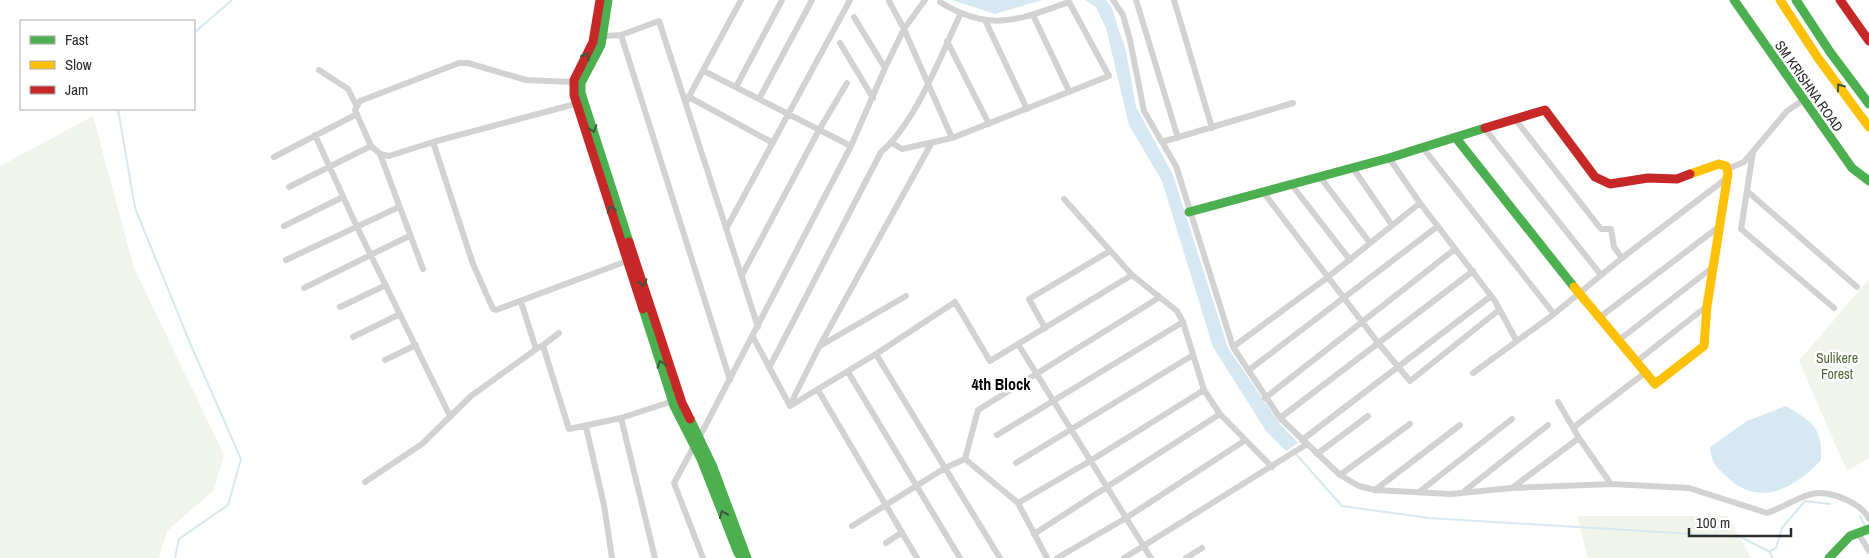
<svg xmlns="http://www.w3.org/2000/svg" width="1869" height="558" font-family="'Archivo Narrow',sans-serif">
	<rect width="100%" height="100%" fill="#fff"/>
	<path fill="#f0f4eb" d="M 93,116 L 134,268 L 224,455 L 214,490 L 167,531 L 159,558 L 0,558 L 0,166 Z
		M 1869,279 L 1869,458 L 1847,471 L 1799,361 Z
		M 1577,516 L 1728,516 L 1751,558 L 1588,558 Z"/>
	<path fill="#d6e8f1" d="M 952,0 L 1042,0 L 995,14 Z
		M 1085,0 L 1106,0 L 1111,6 L 1126,51 L 1136,107 L 1173,175 L 1228,348 L 1280,424 L 1298,443 L 1286,451 L 1266,431 L 1213,347 L 1162,181 L 1129,125 L 1106,28 L 1096,7 Z
		M 1786,406 C 1811,421 1823,427 1821,460 C 1795,488 1759,509 1726,476 C 1715,465 1712,464 1710,447 L 1747,421 Z"/>
	<g fill="none" stroke-linecap="round" stroke-linejoin="round">
		<path stroke="#d6e8f1" stroke-width="2" d="M 194,33 L 232,0
			M 118,109 L 135,208 L 190,343 L 241,459 L 228,505 L 179,539 L 175,558
			M 1295,453 L 1342,506 L 1429,518 L 1741,537 L 1770,552 L 1772,558
			M 1860,516 L 1866,528
			M 1770,551 L 1776,548 L 1782,528 L 1805,501 L 1830,504"/>
		<path stroke="#d2d2d2" stroke-width="6" d="M 1113,0 L 1123,15 L 1130,40 L 1144,111 L 1162,142 L 1293,103
			M 1136,0 L 1178,138
			M 1174,0 L 1212,128
			M 889,1 L 904,29 L 952,138
			M 1033,15 L 1069,91
			M 854,17 L 885,68
			M 985,20 L 1027,109
			M 621,35 L 730,380
			M 604,36 L 621,35 L 659,21 L 758,327
			M 947,41 L 989,124
			M 840,43 L 873,98
			M 319,70 L 348,89 L 356,105
			M 704,71 L 851,146
			M 573,82 L 526,80 L 468,63 L 459,63 L 360,101 L 355,110 L 371,146 L 380,154 L 389,156 L 433,142 L 579,103
			M 736,87 L 782,0
			M 689,97 L 773,143
			M 759,99 L 812,0
			M 686,102 L 741,0
			M 1515,119 L 1601,229 L 1611,229 L 1614,247 L 1622,258
			M 1485,129 L 1601,275
			M 315,135 L 357,227 L 450,416
			M 433,142 L 473,264 L 493,309 L 496,310 L 627,261
			M 1162,142 L 1176,166 L 1233,347 L 1280,418 L 1340,475 L 1359,486 L 1375,490 L 1451,494 L 1512,488 L 1611,484 L 1689,488 L 1767,513 C 1801,501 1810,482 1849,501 C 1857,505 1865,511 1869,519
			M 892,143 L 902,149 L 952,138 L 1109,76 L 1069,2 C 1018,20 990,33 940,2
			M 1423,148 L 1554,314
			M 1753,152 L 1741,229 L 1834,308
			M 380,154 L 423,269
			M 274,157 L 357,114
			M 1389,158 L 1420,203 L 1495,301 L 1516,340
			M 1353,168 L 1392,225
			M 1728,169 L 1744,162 L 1787,111 L 1802,101
			M 1320,177 L 1370,243
			M 1291,184 L 1350,260
			M 289,187 L 371,146
			M 1747,191 L 1857,287
			M 1263,192 L 1379,344 L 1410,381 L 1499,310
			M 1064,199 L 1132,275 L 1177,311 L 1183,322 L 1204,390 L 1220,414 L 1272,467
			M 284,226 L 343,197
			M 726,229 L 850,0
			M 286,260 L 399,207
			M 742,275 L 819,130 L 847,83
			M 304,288 L 409,236
			M 521,302 L 536,349
			M 340,307 L 386,285
			M 1600,317 L 1720,226
			M 1045,328 L 1029,299 L 1110,251
			M 353,337 L 400,314
			M 753,337 L 790,406
			M 1619,340 L 1713,267
			M 1018,344 L 1151,558
			M 542,346 L 559,333
			M 820,346 L 906,296
			M 1233,347 L 1328,277 L 1420,203
			M 385,360 L 416,345
			M 1637,361 L 1707,306
			M 769,368 L 881,152 C 915,124 941,55 960,15
			M 1249,370 L 1438,226
			M 848,372 L 960,558
			M 1473,373 L 1554,314 L 1622,258 L 1727,178
			M 818,390 L 917,558
			M 1265,398 L 1455,249
			M 1558,402 L 1579,438 L 1611,484
			M 790,405 L 819,347 L 931,144
			M 790,406 L 876,354 L 955,302 L 990,361 L 1132,275
			M 621,418 L 655,558
			M 1280,418 L 1473,271
			M 586,427 L 604,505 L 612,558
			M 1574,427 L 1646,372
			M 997,435 L 1183,322
			M 699,438 L 851,146 L 885,68 L 904,29 L 925,0
			M 1302,440 L 1491,296
			M 694,446 L 674,483 L 703,558
			M 1317,454 L 1368,416
			M 965,459 L 978,410 L 1160,297
			M 1016,463 L 1193,355
			M 1340,475 L 1410,424
			M 365,482 L 422,444 L 471,396 L 539,347 L 542,346 L 544,349 L 569,429 L 621,418 L 673,401
			M 1512,488 L 1579,438
			M 1375,490 L 1460,425
			M 1419,492 L 1512,419
			M 1462,493 L 1548,425
			M 1018,503 L 1090,461 L 1204,390
			M 852,526 L 945,468 L 876,354
			M 1858,533 L 1869,551
			M 1034,534 L 1220,414
			M 886,543 L 901,533
			M 1000,558 L 945,468 L 965,459 L 1018,503 L 1047,558
			M 1057,558 L 1126,518 L 1244,441
			M 1124,558 L 1307,444
			M 1186,558 L 1202,548"/>
		<path stroke="#4caf50" stroke-width="9" d="M 608,0 L 601,45 L 581,83 L 581,93 L 629,242
			M 1734,0 L 1852,168 L 1869,181
			M 1796,0 L 1830,52 L 1869,104
			M 1456,138 L 1574,287
			M 1189,212 L 1389,158 L 1485,128
			M 643,309 L 674,406 L 701,459 L 738,553 L 742,558
			M 690,419 L 713,467 L 747,558
			M 1829,558 L 1850,536 L 1869,529"/>
		<path stroke="#ffc107" stroke-width="9" d="M 1780,0 L 1818,58 L 1869,127
			M 1574,287 L 1655,384 L 1704,346 L 1707,306 L 1728,173 L 1726,166 L 1719,164 L 1690,174"/>
		<path stroke="#c62828" stroke-width="9" d="M 600,0 L 593,42 L 574,80 L 574,95 L 643,309
			M 1840,0 L 1869,41
			M 1485,128 L 1545,110 L 1595,177 L 1610,184 L 1648,178 L 1677,179 L 1690,174
			M 629,242 L 682,403 L 690,419"/>
	</g>
	<defs><path id="oneway-chevron" d="M-2-3.5L2.5 0L-2 3.5" fill="none" stroke-width="1.6" stroke-linecap="round" stroke-linejoin="round" transform="scale(1.25)"/></defs>
	<g stroke="#385a39">
		<use href="#oneway-chevron" transform="translate(586 56) rotate(-63)"/>
		<use href="#oneway-chevron" transform="translate(1840 87) rotate(-126)"/>
		<use href="#oneway-chevron" transform="translate(593 129) rotate(72)"/>
		<use href="#oneway-chevron" transform="translate(611 209) rotate(-108)"/>
		<use href="#oneway-chevron" transform="translate(643 283) rotate(72)"/>
		<use href="#oneway-chevron" transform="translate(661 364) rotate(-108)"/>
		<use href="#oneway-chevron" transform="translate(723 514) rotate(-112)"/>
	</g>
	<g text-anchor="middle" dominant-baseline="central" stroke-width="5" stroke-linejoin="round" paint-order="stroke">
		<g font-size="14" fill="#2d2d2d" stroke="#fff">
			<text transform="translate(1809 86) rotate(55)">SM KRISHNA ROAD</text>
		</g>
		<g font-size="14" fill="#52693a" stroke="#fff">
			<text x="1837" y="358">Sulikere<tspan x="1837" dy="16">Forest</tspan></text>
		</g>
		<g font-size="16" font-weight="bold" fill="#000" stroke="#fff">
			<text x="1001" y="384">4th Block</text>
		</g>
	</g>
	<rect x="20" y="20" width="175" height="90" fill="#ffffff" stroke="#ababab"/>
	<rect x="30" y="36" width="25" height="8" fill="#4caf50" stroke="#ababab"/>
	<text x="65" y="45" font-size="15" fill="#2d2d2d">Fast</text>
	<rect x="30" y="61" width="25" height="8" fill="#ffc107" stroke="#ababab"/>
	<text x="65" y="70" font-size="15" fill="#2d2d2d">Slow</text>
	<rect x="30" y="86" width="25" height="8" fill="#c62828" stroke="#ababab"/>
	<text x="65" y="95" font-size="15" fill="#2d2d2d">Jam</text>
	<path d="M1689 528v8h102v-8" fill="none" stroke="#2d2d2d" stroke-width="2.5"/>
	<text x="1696" y="528" font-size="15" fill="#2d2d2d" stroke="#ffffff" stroke-width="4" paint-order="stroke">100 m</text>
</svg>
